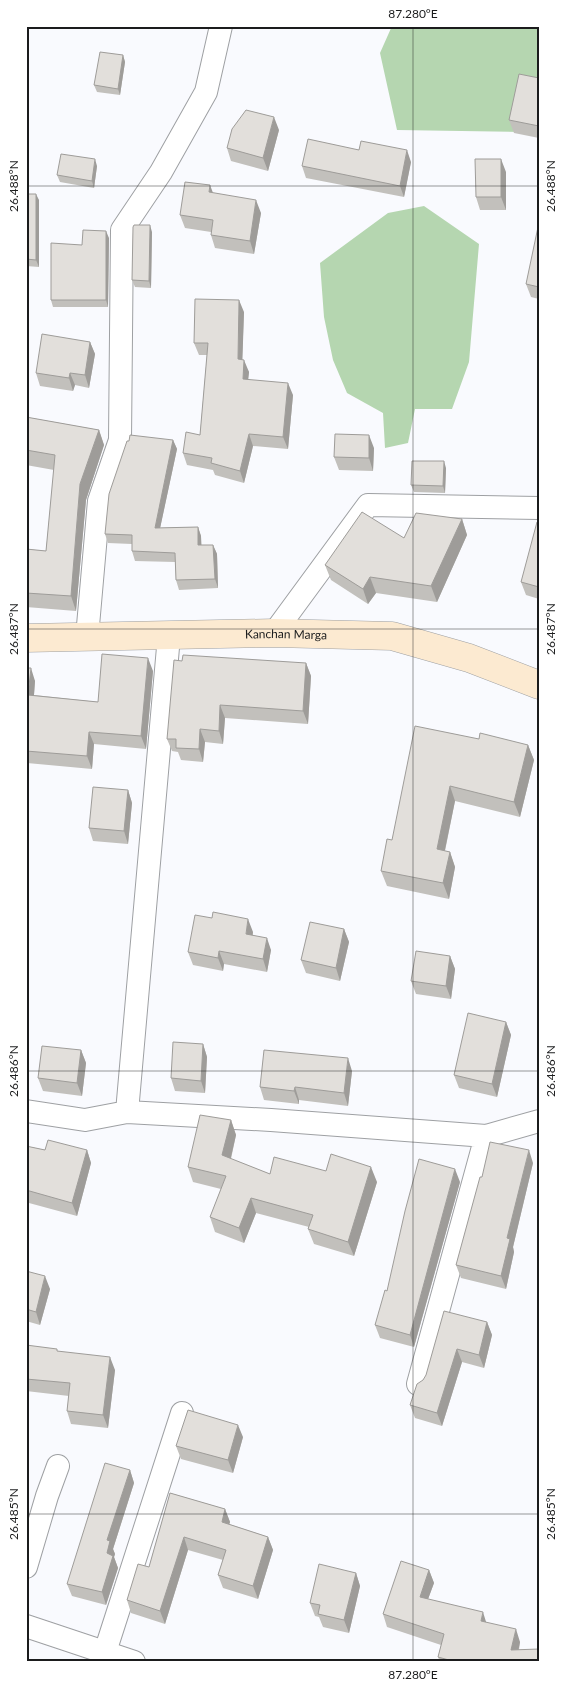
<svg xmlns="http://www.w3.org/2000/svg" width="565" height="1688" font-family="Lato,sans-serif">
	<rect width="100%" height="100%" fill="#f9fafe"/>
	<path fill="#b5d6b0" d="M 392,26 L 539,26 L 539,118 L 521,132 L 397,130 L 380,53 Z
		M 424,206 L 479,244 L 469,362 L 452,409 L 415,409 L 408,443 L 385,448 L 383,413 L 347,393 L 333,360 L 324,317 L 320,263 L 388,213 Z"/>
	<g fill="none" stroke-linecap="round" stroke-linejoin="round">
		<g stroke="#9ea0a3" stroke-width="24">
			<path id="minor" d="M 274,633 L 368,505 L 539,508
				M 87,637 L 99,501 L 120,440 L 122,230 L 161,172 L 206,92 L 221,26
				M 26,1111 L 85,1120 L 127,1112 L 169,636
				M 127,1112 L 271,1120 L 486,1136 L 539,1121
				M 418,1384 L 486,1136
				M 26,1567 L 47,1496 L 58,1466
				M 26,1626 L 134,1662
				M 105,1652 L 182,1413"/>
		</g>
		<g stroke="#9ea0a3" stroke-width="29">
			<g id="secondary">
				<path id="s1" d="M 26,638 L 274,633 L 392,636 L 469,658 L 539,685"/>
			</g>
		</g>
		<use href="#minor" stroke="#fff" stroke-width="22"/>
		<use href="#secondary" stroke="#fcead1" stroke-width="28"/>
	</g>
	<path fill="#c2c0bc" d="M 123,55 L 125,62 L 120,95 L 97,92 L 94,85 Z
		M 539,78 L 539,138 L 514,133 L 509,120 Z
		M 279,130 L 268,171 L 231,161 L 227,148 Z
		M 411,162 L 404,197 L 306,178 L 302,166 Z
		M 97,166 L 94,188 L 60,182 L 57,175 Z
		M 506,172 L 506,210 L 480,210 L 476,197 Z
		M 213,193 L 261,213 L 254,254 L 215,248 L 211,235 L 211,232 L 185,228 L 180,215 Z
		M 26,194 L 39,200 L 39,267 L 26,266 Z
		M 539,227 L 539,299 L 531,297 L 526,284 Z
		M 152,232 L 151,288 L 135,287 L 132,280 Z
		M 109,238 L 108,307 L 53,307 L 51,300 Z
		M 244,312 L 242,360 L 249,372 L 248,379 L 293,395 L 288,449 L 253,446 L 244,483 L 215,475 L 213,470 L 187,465 L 183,453 L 200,435 L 207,355 L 199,355 L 194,343 Z
		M 90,342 L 95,354 L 89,388 L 75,385 L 73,391 L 40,386 L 36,373 Z
		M 26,417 L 99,430 L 104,445 L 86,500 L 76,611 L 26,607 L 26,549 L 46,551 L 54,470 L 26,465 Z
		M 173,440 L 177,449 L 160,528 L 198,527 L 201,536 L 201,545 L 213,545 L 217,554 L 218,588 L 179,590 L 176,580 L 175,562 L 135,561 L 132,551 L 132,544 L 108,543 L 105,534 Z
		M 374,448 L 373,471 L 339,470 L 334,457 Z
		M 446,468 L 445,493 L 414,492 L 411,485 Z
		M 462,519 L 467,535 L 437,602 L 376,593 L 368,604 L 331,580 L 325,565 Z
		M 539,523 L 539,599 L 526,595 L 521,582 Z
		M 182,661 L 306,663 L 311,676 L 308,724 L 225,718 L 223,744 L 205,742 L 203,762 L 181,760 L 178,752 L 172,751 L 167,739 Z
		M 26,668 L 35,681 L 34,695 L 98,702 L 153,671 L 146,749 L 94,744 L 92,769 L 27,763 L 26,774 Z
		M 479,739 L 528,745 L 534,760 L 520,817 L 455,801 L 445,851 L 450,852 L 455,867 L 449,899 L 387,886 L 381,871 L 392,840 Z
		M 128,790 L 132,803 L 128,844 L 93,841 L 89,828 Z
		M 344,929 L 349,942 L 340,981 L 306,973 L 301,960 Z
		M 253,932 L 253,935 L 271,950 L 267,972 L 224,964 L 223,971 L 193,965 L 188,952 Z
		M 450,956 L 455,969 L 451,999 L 416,994 L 411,981 Z
		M 506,1022 L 511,1035 L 497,1097 L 459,1088 L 454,1075 Z
		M 203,1044 L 207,1057 L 205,1093 L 175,1091 L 171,1078 Z
		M 81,1050 L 86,1063 L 82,1096 L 43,1091 L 38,1078 Z
		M 352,1071 L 348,1106 L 299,1100 L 299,1104 L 264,1100 L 260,1087 Z
		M 231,1120 L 236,1135 L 231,1159 L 270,1174 L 326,1171 L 377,1182 L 354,1256 L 314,1244 L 308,1229 L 309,1227 L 256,1213 L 244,1243 L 215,1232 L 210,1217 L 221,1189 L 193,1182 L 188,1167 Z
		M 26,1146 L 45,1150 L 87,1150 L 91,1163 L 77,1216 L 29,1203 L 27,1208 L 26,1208 Z
		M 533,1163 L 513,1247 L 514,1252 L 506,1289 L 461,1278 L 456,1265 L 482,1177 Z
		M 460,1182 L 414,1347 L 380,1338 L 375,1325 L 387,1291 Z
		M 26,1271 L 50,1289 L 40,1325 L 26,1321 Z
		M 487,1322 L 492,1335 L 484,1368 L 462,1362 L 442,1426 L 415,1418 L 410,1405 L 423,1380 Z
		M 26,1345 L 58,1351 L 115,1370 L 108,1428 L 71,1424 L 67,1411 L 69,1396 L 26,1391 Z
		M 243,1437 L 233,1473 L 181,1459 L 176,1446 Z
		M 130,1470 L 134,1483 L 113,1549 L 115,1554 L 114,1557 L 118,1568 L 106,1605 L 72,1596 L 67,1584 Z
		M 170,1493 L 225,1509 L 230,1522 L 229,1524 L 268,1537 L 273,1550 L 258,1599 L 223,1588 L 218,1575 L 223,1560 L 188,1550 L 165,1624 L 131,1613 L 127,1600 L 149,1567 Z
		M 429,1570 L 434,1583 L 428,1599 L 486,1622 L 520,1642 L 519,1650 L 539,1662 L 440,1662 L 438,1657 L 441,1645 L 387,1627 L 383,1614 Z
		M 356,1573 L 360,1586 L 349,1633 L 323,1627 L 319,1617 L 315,1616 L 310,1603 Z"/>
	<path fill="#9e9c99" d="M 123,55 L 125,62 L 120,95 L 118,89 Z
		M 274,117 L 279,130 L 268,171 L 263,158 Z
		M 407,150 L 411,162 L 404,197 L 400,186 Z
		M 95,159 L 97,166 L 94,188 L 92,181 Z
		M 501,159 L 506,172 L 506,210 L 501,197 Z
		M 210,185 L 215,198 L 209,192 Z
		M 36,194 L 39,200 L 39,267 L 36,260 Z
		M 256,200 L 261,213 L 254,254 L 250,241 Z
		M 150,225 L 152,232 L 151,288 L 149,281 Z
		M 106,231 L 109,238 L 108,307 L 106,300 Z
		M 239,300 L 244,312 L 242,372 L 238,359 Z
		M 90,342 L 95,354 L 89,388 L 85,375 Z
		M 244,360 L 249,372 L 247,391 L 243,379 Z
		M 70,373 L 75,385 L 73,391 L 69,378 Z
		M 288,383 L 293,395 L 288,449 L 283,437 Z
		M 99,430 L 104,445 L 86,500 L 76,611 L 71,596 L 80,484 Z
		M 249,434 L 253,446 L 244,483 L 240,471 Z
		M 369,435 L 374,448 L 373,471 L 369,458 Z
		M 173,440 L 177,449 L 158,538 L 155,528 Z
		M 444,461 L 446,468 L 445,493 L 443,486 Z
		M 462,519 L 467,535 L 437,602 L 431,586 Z
		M 198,527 L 201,536 L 202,555 L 198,545 Z
		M 213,545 L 217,554 L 218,588 L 215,579 Z
		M 370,577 L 376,593 L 368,604 L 363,589 Z
		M 148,658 L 153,671 L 146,749 L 141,736 Z
		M 306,663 L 311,676 L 308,724 L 303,711 Z
		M 31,668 L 35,681 L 33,708 L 28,695 Z
		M 220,705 L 225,718 L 223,744 L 219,731 Z
		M 200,729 L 205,742 L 203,762 L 199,749 Z
		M 89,732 L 94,744 L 92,769 L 87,756 Z
		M 528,745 L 534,760 L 520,817 L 514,802 Z
		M 450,786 L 455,801 L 442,864 L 437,849 Z
		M 128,790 L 132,803 L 128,844 L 124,831 Z
		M 450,852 L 455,867 L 449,899 L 443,883 Z
		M 248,919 L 253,932 L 250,946 L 246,934 Z
		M 344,929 L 349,942 L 340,981 L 336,968 Z
		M 267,938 L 271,950 L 267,972 L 263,959 Z
		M 219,951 L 224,964 L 223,971 L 218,958 Z
		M 450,956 L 455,969 L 451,999 L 446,986 Z
		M 506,1022 L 511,1035 L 497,1097 L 492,1084 Z
		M 203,1044 L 207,1057 L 205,1093 L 201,1081 Z
		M 81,1050 L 86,1063 L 82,1096 L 77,1083 Z
		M 348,1058 L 352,1071 L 348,1106 L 344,1093 Z
		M 295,1087 L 299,1100 L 299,1104 L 294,1091 Z
		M 231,1120 L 236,1135 L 228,1170 L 222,1155 Z
		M 87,1150 L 91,1163 L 77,1216 L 72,1203 Z
		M 529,1150 L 533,1163 L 513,1247 L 514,1252 L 506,1289 L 501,1276 L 507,1238 Z
		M 371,1167 L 377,1182 L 354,1256 L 348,1242 Z
		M 455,1169 L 460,1182 L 414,1347 L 410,1335 Z
		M 26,1196 L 29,1203 L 27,1208 L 26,1205 Z
		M 251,1198 L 256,1213 L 244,1243 L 239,1228 Z
		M 45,1276 L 50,1289 L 40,1325 L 36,1312 Z
		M 487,1322 L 492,1335 L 484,1368 L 479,1355 Z
		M 457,1349 L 462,1362 L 442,1426 L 437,1413 Z
		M 110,1357 L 115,1370 L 108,1428 L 103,1415 Z
		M 238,1425 L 243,1437 L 233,1473 L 228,1460 Z
		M 130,1470 L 134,1483 L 113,1549 L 115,1554 L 114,1557 L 118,1568 L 106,1605 L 102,1592 L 107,1540 Z
		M 225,1509 L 230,1522 L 226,1535 L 222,1522 Z
		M 184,1537 L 188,1550 L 165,1624 L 160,1611 Z
		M 268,1537 L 273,1550 L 258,1599 L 253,1586 Z
		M 429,1570 L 434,1583 L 424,1610 L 420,1597 Z
		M 356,1573 L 360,1586 L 349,1633 L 344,1620 Z
		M 483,1612 L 487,1625 L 481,1621 Z
		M 516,1629 L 520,1642 L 516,1662 L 511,1650 Z"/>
	<path fill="#e2dfdb" stroke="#9e9c99" d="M 100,52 L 123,55 L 118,89 L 94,85 Z
		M 519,74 L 539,78 L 539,126 L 509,120 Z
		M 246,110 L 274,117 L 263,158 L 227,148 L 232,129 Z
		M 308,139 L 359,150 L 361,141 L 407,150 L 400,186 L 302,166 Z
		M 61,154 L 95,159 L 92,181 L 57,175 Z
		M 475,159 L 501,159 L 501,197 L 476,197 Z
		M 185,182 L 210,185 L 209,192 L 256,200 L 250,241 L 211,235 L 213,220 L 180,215 Z
		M 26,194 L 36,194 L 36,260 L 26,259 Z
		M 134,225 L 150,225 L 149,281 L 132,280 L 133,227 Z
		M 538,227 L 539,227 L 539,287 L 526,284 Z
		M 83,230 L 106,231 L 106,300 L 51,300 L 51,243 L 82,245 Z
		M 195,299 L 239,300 L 238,359 L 244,360 L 243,379 L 288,383 L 283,437 L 249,434 L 240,471 L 211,463 L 212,458 L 183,453 L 186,432 L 200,435 L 208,343 L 194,343 Z
		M 42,334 L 90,342 L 85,375 L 70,373 L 69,378 L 36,373 Z
		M 26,417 L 99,430 L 80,484 L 71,596 L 26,593 L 26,549 L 46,551 L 55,455 L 26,450 Z
		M 335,434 L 369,435 L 369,458 L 334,457 Z
		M 130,435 L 173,440 L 155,528 L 198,527 L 198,545 L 213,545 L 215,579 L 176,580 L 175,553 L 132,551 L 132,535 L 105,534 L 109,494 L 127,441 L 129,441 Z
		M 412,461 L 444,461 L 443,486 L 411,485 Z
		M 362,512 L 404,538 L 416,513 L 462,519 L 431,586 L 370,577 L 363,589 L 325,565 Z
		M 537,522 L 539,523 L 539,587 L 521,582 Z
		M 102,654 L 148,658 L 141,736 L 89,732 L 87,756 L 26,751 L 26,668 L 31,668 L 28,695 L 98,702 Z
		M 183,655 L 306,663 L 303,711 L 220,705 L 219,731 L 200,729 L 199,749 L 176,748 L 176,739 L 167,739 L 174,660 L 182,661 Z
		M 415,726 L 479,739 L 480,733 L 528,745 L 514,802 L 450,786 L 437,849 L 450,852 L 443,883 L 381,871 L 387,839 L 392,840 Z
		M 93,787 L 128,790 L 124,831 L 89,828 Z
		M 213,912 L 248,919 L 246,934 L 267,938 L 263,959 L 219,951 L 218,958 L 188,952 L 195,915 L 212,918 Z
		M 310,922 L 344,929 L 336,968 L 301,960 Z
		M 416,951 L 450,956 L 446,986 L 411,981 Z
		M 468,1013 L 506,1022 L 492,1084 L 454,1075 Z
		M 173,1042 L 203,1044 L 201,1081 L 171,1078 Z
		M 42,1046 L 81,1050 L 77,1083 L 38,1078 Z
		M 264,1050 L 348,1058 L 344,1093 L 295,1087 L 294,1091 L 260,1087 Z
		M 200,1115 L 231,1120 L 222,1155 L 270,1174 L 274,1157 L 326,1171 L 331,1154 L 371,1167 L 348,1242 L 308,1229 L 313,1215 L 251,1198 L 239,1228 L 210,1217 L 226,1176 L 188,1167 Z
		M 48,1140 L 87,1150 L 72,1203 L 26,1190 L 26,1146 L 45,1150 Z
		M 490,1142 L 529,1150 L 507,1238 L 510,1239 L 501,1276 L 456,1265 L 480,1177 L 482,1177 Z
		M 419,1159 L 455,1169 L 410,1335 L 375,1325 L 385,1290 L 387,1291 L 405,1211 Z
		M 26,1271 L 45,1276 L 36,1312 L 26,1309 Z
		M 444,1311 L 487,1322 L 479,1355 L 457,1349 L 437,1413 L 410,1405 L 417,1384 L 423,1380 L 426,1375 Z
		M 26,1345 L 57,1349 L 57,1351 L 110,1357 L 103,1415 L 67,1411 L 70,1383 L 26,1379 Z
		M 188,1410 L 238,1425 L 228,1460 L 176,1446 Z
		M 105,1463 L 130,1470 L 107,1540 L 110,1541 L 107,1553 L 113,1556 L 102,1592 L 67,1584 Z
		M 170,1493 L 225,1509 L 222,1522 L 268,1537 L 253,1586 L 218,1575 L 226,1550 L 184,1537 L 160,1611 L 127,1600 L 138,1564 L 149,1567 Z
		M 401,1561 L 429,1570 L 420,1597 L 483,1612 L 481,1621 L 516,1629 L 511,1650 L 539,1649 L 539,1662 L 456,1662 L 438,1657 L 444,1634 L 383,1614 Z
		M 319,1564 L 356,1573 L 344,1620 L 318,1614 L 320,1605 L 310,1603 Z"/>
	<path fill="none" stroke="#1b1c1d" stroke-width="1" stroke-opacity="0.45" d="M 413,26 L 413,1662M 26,186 L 539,186M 26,629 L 539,629M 26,1071 L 539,1071M 26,1514 L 539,1514"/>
	<g text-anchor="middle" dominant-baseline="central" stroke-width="4.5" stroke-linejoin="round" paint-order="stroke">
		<g font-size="12" fill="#1b1c1d" stroke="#fff">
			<text stroke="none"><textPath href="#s1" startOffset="260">Kanchan Marga</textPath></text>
		</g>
	</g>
	<rect width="565" height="1688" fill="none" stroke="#ffffff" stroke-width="55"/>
	<rect x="28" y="28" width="510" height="1632" fill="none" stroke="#1b1c1d" stroke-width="2"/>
	<g font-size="12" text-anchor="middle" fill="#1b1c1d">
		<text x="413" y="18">87.280°E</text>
		<text transform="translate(14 186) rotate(-90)" y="4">26.488°N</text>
		<text transform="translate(551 186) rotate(-90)" y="4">26.488°N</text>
		<text transform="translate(14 629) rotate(-90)" y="4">26.487°N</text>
		<text transform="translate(551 629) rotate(-90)" y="4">26.487°N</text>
		<text transform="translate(14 1071) rotate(-90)" y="4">26.486°N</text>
		<text transform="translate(551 1071) rotate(-90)" y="4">26.486°N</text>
		<text transform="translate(14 1514) rotate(-90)" y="4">26.485°N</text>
		<text transform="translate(551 1514) rotate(-90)" y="4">26.485°N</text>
		<text x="413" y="1679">87.280°E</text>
	</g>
</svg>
